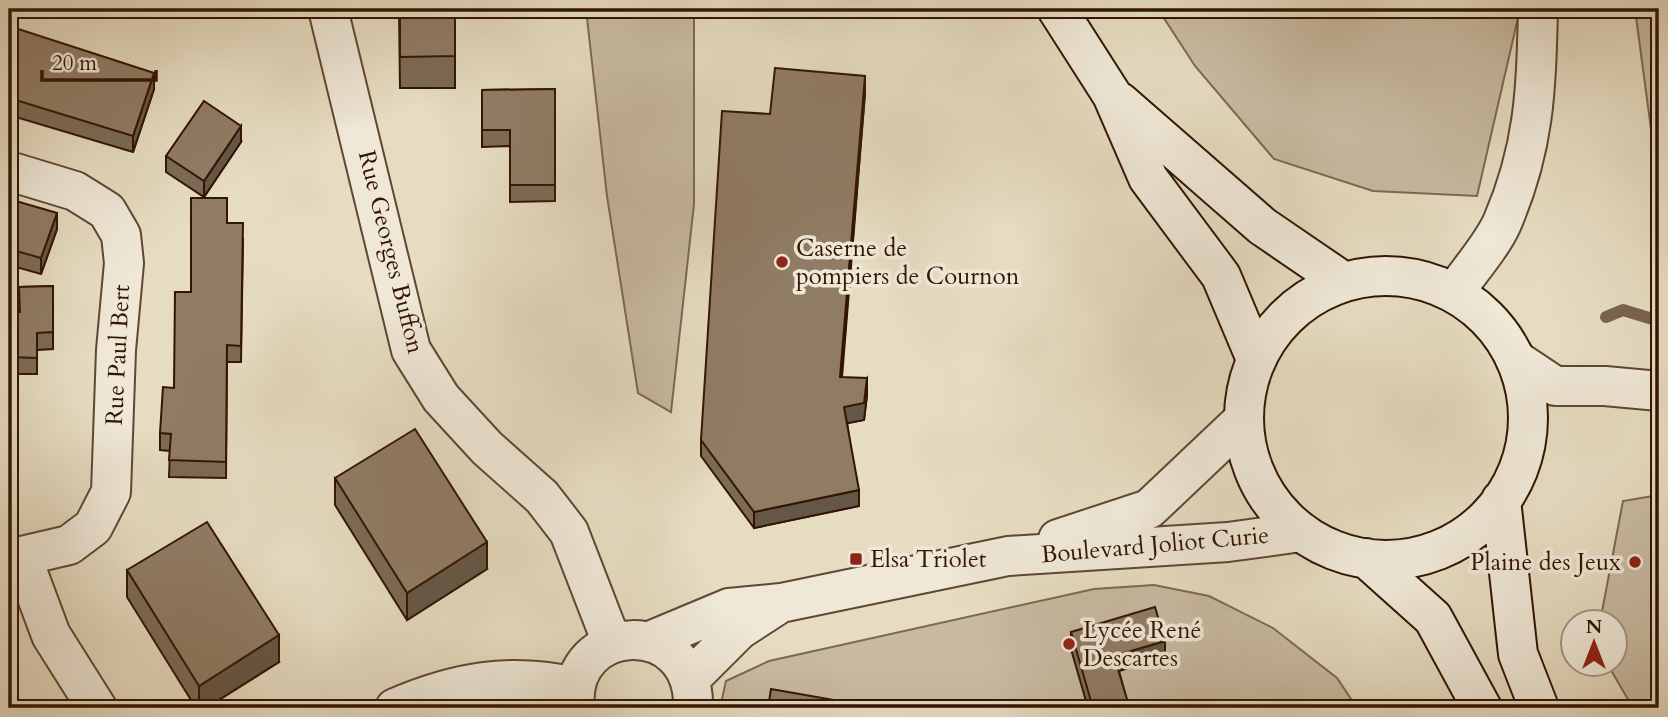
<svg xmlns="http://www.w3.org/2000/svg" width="1668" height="717" font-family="Cardo,serif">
	<rect width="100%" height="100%" fill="#e6dcc1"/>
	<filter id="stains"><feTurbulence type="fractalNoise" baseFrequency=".00286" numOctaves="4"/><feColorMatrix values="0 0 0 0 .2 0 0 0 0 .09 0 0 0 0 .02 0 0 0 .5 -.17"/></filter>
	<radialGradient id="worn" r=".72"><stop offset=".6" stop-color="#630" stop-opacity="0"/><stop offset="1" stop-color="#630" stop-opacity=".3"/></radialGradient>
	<path fill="#c8baa1" stroke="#7e6852" stroke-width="2" d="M 586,9 L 694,9 L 694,204 L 671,412 L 638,393 L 607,196 Z
		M 1158,9 L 1520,9 L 1477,196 L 1373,191 L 1274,159 L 1195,66 Z
		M 1635,9 L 1659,9 L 1659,189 Z
		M 1659,495 L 1659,708 L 1633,708 L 1608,665 L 1616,664 L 1616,622 L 1600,622 L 1623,501 Z
		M 1154,585 L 1209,596 L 1273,628 L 1337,678 L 1357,708 L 720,708 L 726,681 L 769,661 L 1094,589 Z"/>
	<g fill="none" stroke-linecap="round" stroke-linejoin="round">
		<path stroke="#7a644e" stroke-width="12" d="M 1606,317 L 1623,310 L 1659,321"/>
		<g stroke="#604732" stroke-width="42">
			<path id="minor" d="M 328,9 L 411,350 L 441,398 L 487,448 L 542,497 L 569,532 L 612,643
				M 9,171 L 75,191 L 107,211 L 121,235 L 124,263 L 116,350 L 111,492 L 93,527 L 69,545 L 9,559
				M 1454,293 C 1469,271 1491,247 1502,223 C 1535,147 1536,89 1538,9
				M 1516,360 L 1555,386 L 1605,386 L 1659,391
				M 22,557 L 51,635 L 97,708"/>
		</g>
		<g stroke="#604732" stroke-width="42">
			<path id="tertiary" d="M 1058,539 L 1149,509 L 1243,420
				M 650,641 L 729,608 L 781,603 L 1008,556 L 1228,542 L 1301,532
				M 691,678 L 739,630 L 776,606
				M 395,708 C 456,682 509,672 575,687
				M 575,708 C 566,621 696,614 693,708"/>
		</g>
		<g stroke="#331502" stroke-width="42">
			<path id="secondary" d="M 1057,9 L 1112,95 L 1148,178 L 1221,276 L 1256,359
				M 1120,102 L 1262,226 L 1344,282
				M1244 418a142 142 0 1 1 284 0a142 142 0 1 1-284 0Z
				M 1501,500 L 1518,654 L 1539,708
				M 1366,558 L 1433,618 L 1482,708"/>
		</g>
		<use href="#minor" stroke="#efe8d7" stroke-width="38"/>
		<use href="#tertiary" stroke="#efe8d7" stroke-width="38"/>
		<use href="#secondary" stroke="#efe8d7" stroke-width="38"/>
	</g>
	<path fill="#7c6b57" stroke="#331502" stroke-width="2" d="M 399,9 L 455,9 L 455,88 L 400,88 Z
		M 9,26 L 154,89 L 133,152 L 9,115 Z
		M 555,89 L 555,201 L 510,202 L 510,146 L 482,147 L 482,90 Z
		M 865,93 L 842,377 L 867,395 L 864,420 L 847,423 L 859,506 L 754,528 L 701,456 L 701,440 L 770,114 Z
		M 241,142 L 204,197 L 166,172 L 166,156 Z
		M 9,199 L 57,229 L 41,274 L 9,265 Z
		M 227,223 L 243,239 L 241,362 L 227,362 L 226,478 L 169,477 L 170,451 L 160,450 L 160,433 L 174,388 L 191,292 Z
		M 53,286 L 53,349 L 37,350 L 37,374 L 9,374 L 9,312 L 20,312 L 19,287 Z
		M 335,478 L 487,569 L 407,620 L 335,505 Z
		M 127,570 L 279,662 L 206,708 L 196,708 L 127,597 Z
		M 1071,632 L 1165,657 L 1119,671 L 1129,708 L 1088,708 L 1071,649 Z"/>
	<path fill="#655747" stroke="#331502" stroke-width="2" d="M 154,73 L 154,89 L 133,152 L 133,136 Z
		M 865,76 L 865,93 L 840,393 L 840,377 Z
		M 241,126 L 241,142 L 204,197 L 204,181 Z
		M 57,213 L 57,229 L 41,274 L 41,258 Z
		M 867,378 L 867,395 L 864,420 L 844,424 L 844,407 Z
		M 859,490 L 859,506 L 754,528 L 754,512 Z
		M 487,542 L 487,569 L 407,620 L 407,593 Z
		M 279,635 L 279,662 L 206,708 L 199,708 L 199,686 Z
		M 1165,641 L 1165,657 L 1114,672 L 1114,656 Z"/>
	<path fill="#907c65" stroke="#331502" stroke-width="2" d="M 400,9 L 455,9 L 455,56 L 400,57 Z
		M 9,26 L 154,73 L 133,136 L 9,98 Z
		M 775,68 L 865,76 L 840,377 L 867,378 L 864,403 L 844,407 L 859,490 L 754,512 L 701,440 L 722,111 L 770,114 Z
		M 555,89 L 555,185 L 510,185 L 510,130 L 482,130 L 482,90 Z
		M 204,101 L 241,126 L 204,181 L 166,156 Z
		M 191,198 L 227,198 L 227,223 L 243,223 L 241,346 L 227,345 L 226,462 L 169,460 L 171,434 L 160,433 L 163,387 L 174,388 L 175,292 L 191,292 Z
		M 9,199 L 57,213 L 41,258 L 9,249 Z
		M 53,286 L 53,332 L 37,333 L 37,358 L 9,357 L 9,312 L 20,312 L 19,287 Z
		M 415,429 L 487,542 L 407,593 L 335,478 Z
		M 207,522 L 279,635 L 199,686 L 127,570 Z
		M 1155,607 L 1165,641 L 1114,656 L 1129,706 L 1122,708 L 1093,708 L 1071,632 Z
		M 9,686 L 23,708 L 9,708 Z
		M 771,689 L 857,704 L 857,708 L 768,708 Z"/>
	<g fill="#8f2418" stroke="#efe8d7" stroke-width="2.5">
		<circle cx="782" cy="262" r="7"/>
		<rect x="849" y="552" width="14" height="14" rx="3.5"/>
		<circle cx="1635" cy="562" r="7"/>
		<circle cx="1069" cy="644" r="7"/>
	</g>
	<g text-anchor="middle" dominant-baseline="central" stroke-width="7" stroke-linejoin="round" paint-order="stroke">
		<g font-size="24" fill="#331502" stroke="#efe8d7" text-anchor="start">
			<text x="796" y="248">Caserne de<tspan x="796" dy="28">pompiers de Cournon</tspan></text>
			<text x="870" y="559">Elsa Triolet</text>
			<text x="1621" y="562" text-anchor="end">Plaine des Jeux</text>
			<text x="1083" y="630">Lycée René<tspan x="1083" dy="28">Descartes</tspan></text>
		</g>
		<g font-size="24" fill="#331502" stroke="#efe8d7">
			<text transform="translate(391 252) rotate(76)">Rue Georges Buffon</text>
			<text transform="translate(118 355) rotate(-87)">Rue Paul Bert</text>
			<text transform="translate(1155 545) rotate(-5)">Boulevard Joliot Curie</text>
		</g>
	</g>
	<rect width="1668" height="717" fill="none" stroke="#e6dcc1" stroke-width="35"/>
	<rect x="10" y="10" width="1647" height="696" fill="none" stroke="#331502" stroke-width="3.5"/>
	<rect x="18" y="18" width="1633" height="682" fill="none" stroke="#331502" stroke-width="2"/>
	<g transform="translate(1594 643)"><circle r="33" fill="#efe8d7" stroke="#a49482" stroke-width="2"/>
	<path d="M0-5L12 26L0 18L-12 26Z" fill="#8f2418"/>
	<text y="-10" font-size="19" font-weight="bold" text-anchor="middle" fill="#331502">N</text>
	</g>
	<path d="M42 70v10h114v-10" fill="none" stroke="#331502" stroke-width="3.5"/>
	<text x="52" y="70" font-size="21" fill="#331502" stroke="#efe8d7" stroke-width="5" paint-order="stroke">20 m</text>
	<rect width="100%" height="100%" filter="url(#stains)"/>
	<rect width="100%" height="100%" fill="url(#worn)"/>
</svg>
